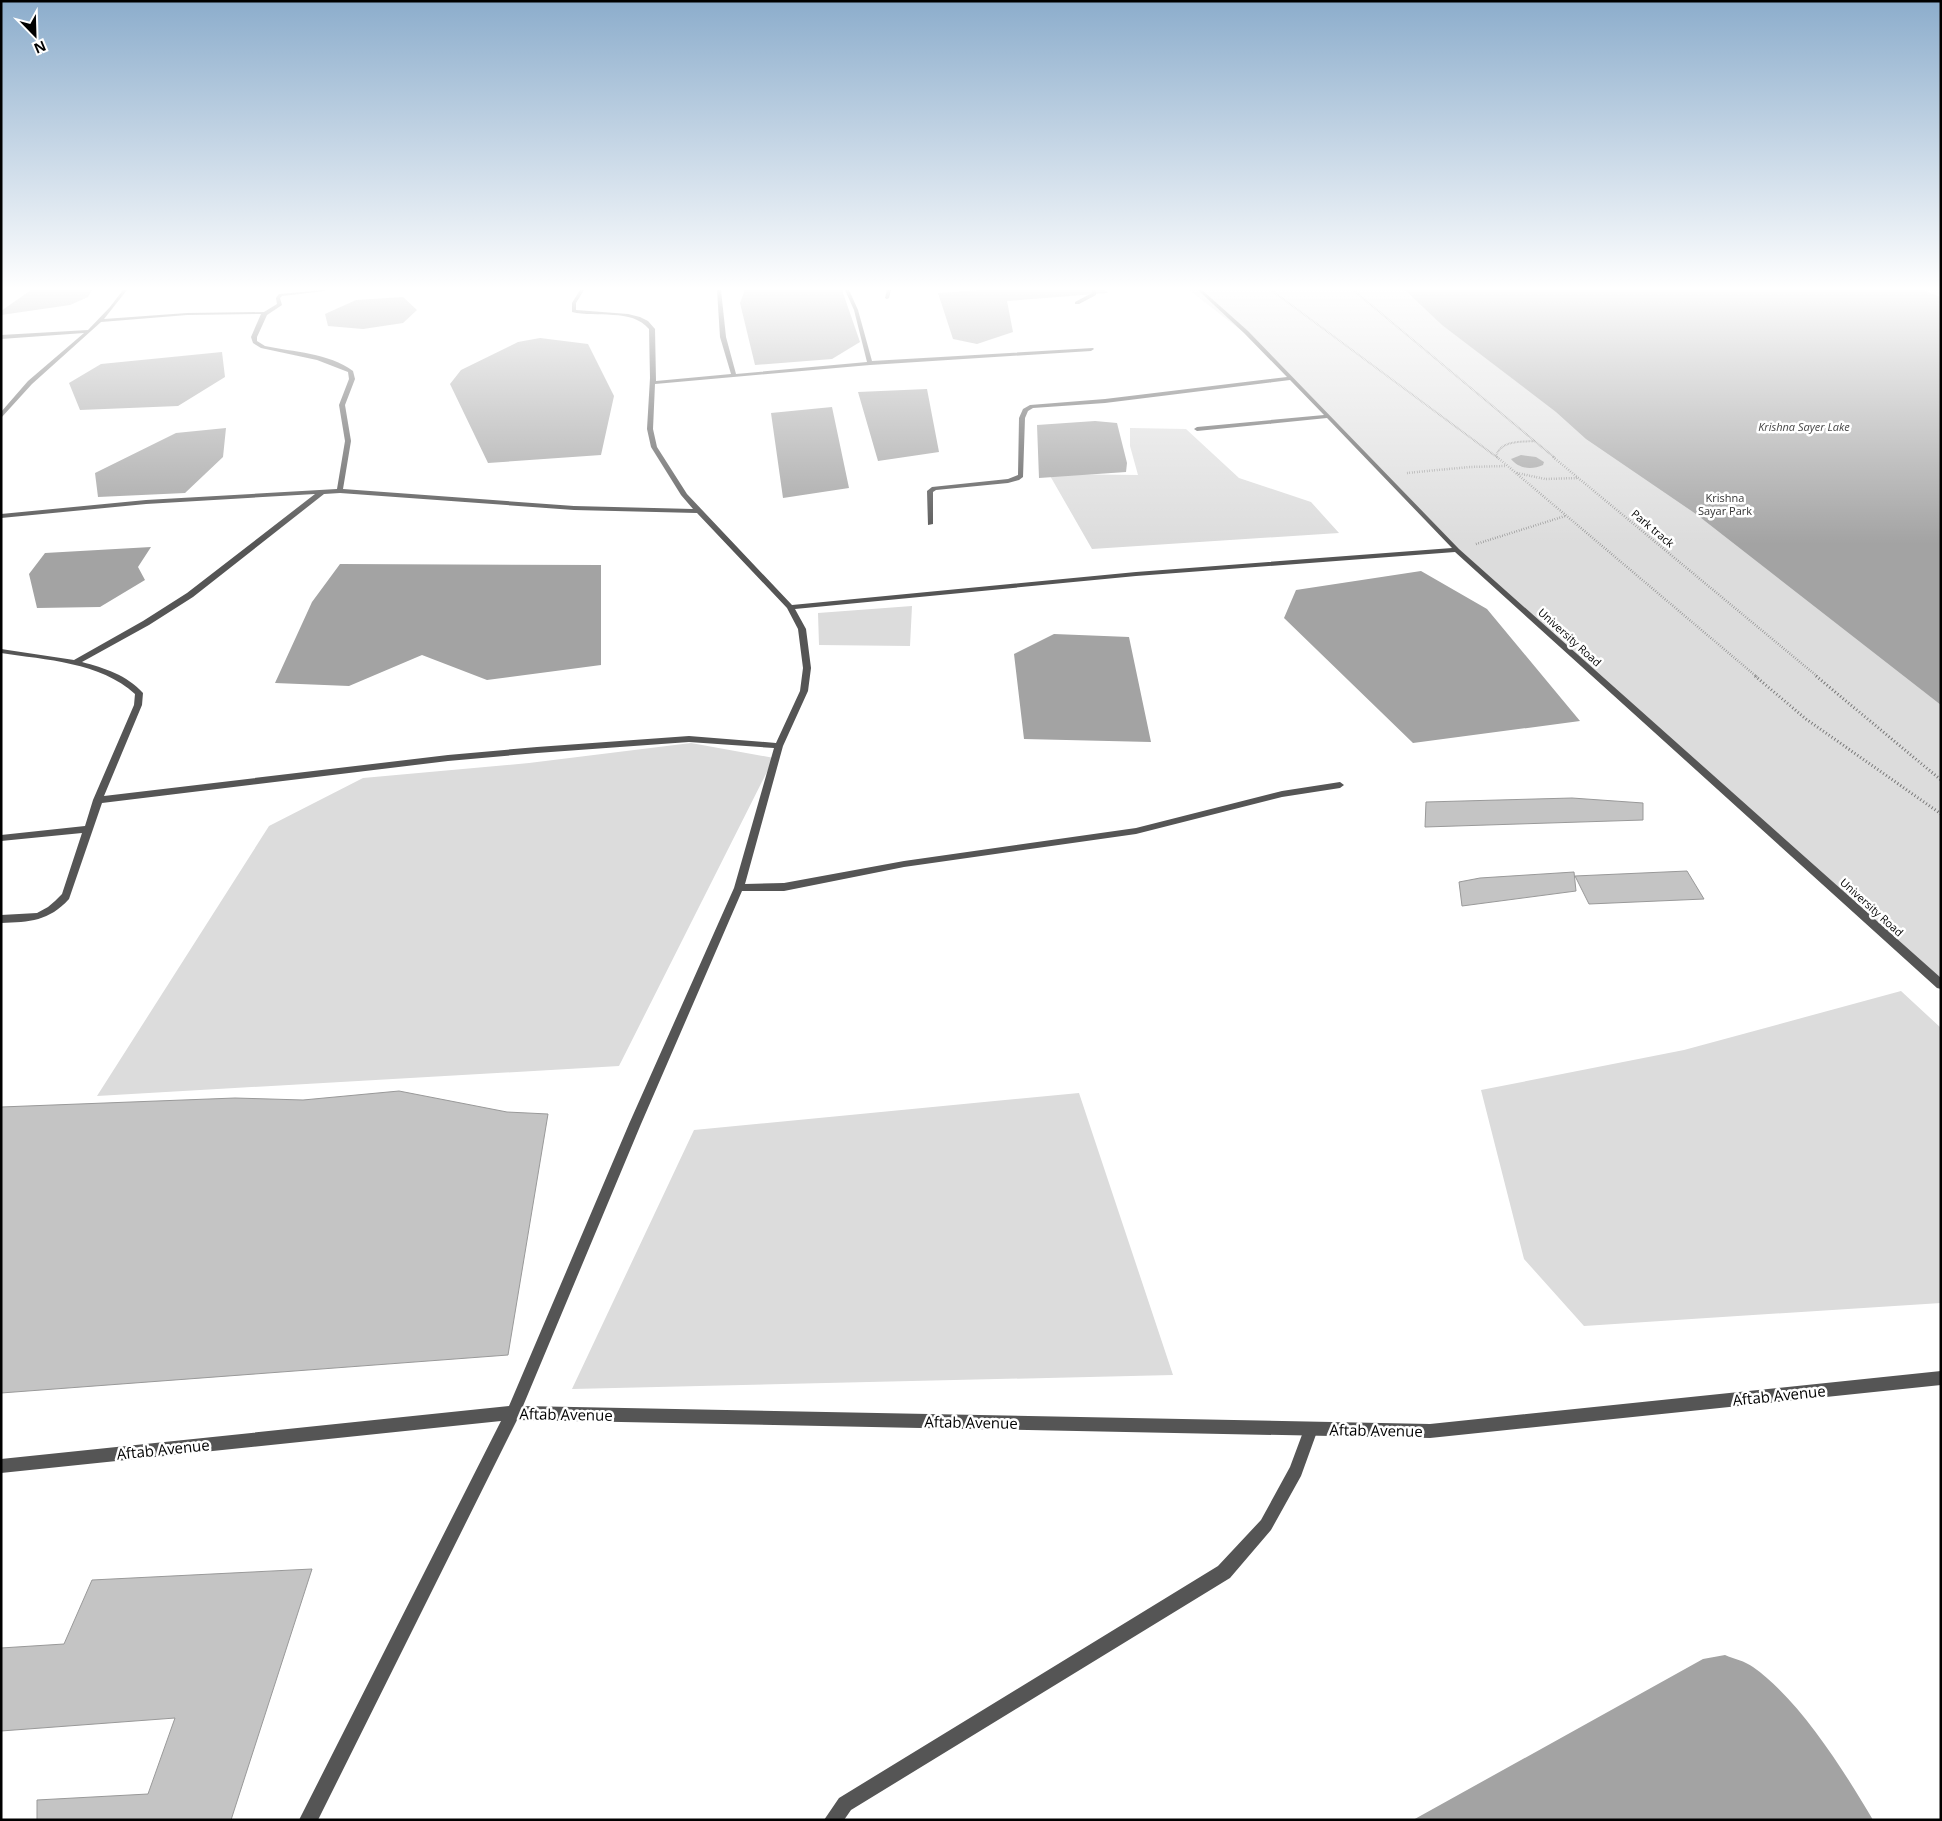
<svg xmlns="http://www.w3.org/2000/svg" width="1942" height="1821" font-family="'Open Sans',sans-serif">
	<rect width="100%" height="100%" fill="#fff"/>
	<path fill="#dcdcdc" d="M 1189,290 L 1941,290 L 1941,985 L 1457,550 L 1255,341 Z
		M 1130,428 L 1186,429 L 1239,478 L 1311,502 L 1339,533 L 1092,549 L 1049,474 L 1138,475 L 1130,446 Z
		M 912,606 L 910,646 L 819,645 L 818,613 Z
		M 691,743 L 774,758 L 619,1066 L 97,1096 L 269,826 L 363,778 L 529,763 Z
		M 1901,991 L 1941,1028 L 1941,1303 L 1584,1326 L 1524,1259 L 1481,1090 L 1684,1050 Z
		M 1079,1093 L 1173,1375 L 572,1389 L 694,1130 Z"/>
	<path fill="#a3a3a3" d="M 31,290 L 92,290 L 88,297 L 70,305 L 1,315 L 1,311 Z
		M 745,290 L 842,290 L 860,342 L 832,359 L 755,365 L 740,303 Z
		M 981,290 L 1105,290 L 1108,293 L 1007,301 L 1013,332 L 977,344 L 953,339 L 938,293 Z
		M 1405,290 L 1922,290 L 1941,297 L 1941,705 L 1696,514 L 1586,439 L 1556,412 L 1442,325 Z
		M 403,297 L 417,310 L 403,323 L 363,329 L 328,326 L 325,314 L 356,300 Z
		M 540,338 L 588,344 L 614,396 L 601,455 L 488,463 L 450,384 L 461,370 L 518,342 Z
		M 222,352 L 225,377 L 178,406 L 80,410 L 69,383 L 101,364 Z
		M 927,389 L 939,452 L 878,461 L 858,392 Z
		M 832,407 L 849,488 L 783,498 L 771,413 Z
		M 1095,421 L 1117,423 L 1127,463 L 1126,472 L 1039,478 L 1037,425 Z
		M 226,428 L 223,457 L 185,493 L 98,497 L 95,473 L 176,433 Z
		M 1521,455 L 1536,457 L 1544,462 L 1543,465 C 1532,470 1519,469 1511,459 Z
		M 151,547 L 138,567 L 145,580 L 100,607 L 37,608 L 29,574 L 45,553 Z
		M 340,564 L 601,565 L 601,665 L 487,680 L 422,655 L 349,686 L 275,683 L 312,602 Z
		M 1421,571 L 1487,609 L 1580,721 L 1413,743 L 1284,618 L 1296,590 Z
		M 1054,634 L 1129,637 L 1151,742 L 1024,739 L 1014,654 Z
		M 1725,1655 C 1734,1659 1745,1661 1753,1667 C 1800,1700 1844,1771 1873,1820 L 1413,1820 L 1703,1659 Z"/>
	<path fill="#c4c4c4" stroke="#999" d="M 1572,798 L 1643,803 L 1643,820 L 1425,827 L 1426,802 Z
		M 1687,871 L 1704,899 L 1589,904 L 1575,876 Z
		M 1574,872 L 1576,891 L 1462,906 L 1459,882 L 1480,878 Z
		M 399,1091 L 507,1112 L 548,1114 L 508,1355 L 1,1393 L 1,1107 L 235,1098 L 303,1100 Z
		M 312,1569 L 231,1820 L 37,1820 L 37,1800 L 148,1794 L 175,1718 L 1,1731 L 1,1648 L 64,1644 L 92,1580 Z"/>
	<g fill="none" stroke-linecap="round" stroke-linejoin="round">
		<path stroke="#777" stroke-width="2" stroke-dasharray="0.5 1" stroke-linecap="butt" d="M 1271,290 L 1498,458
			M 1353,290 L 1555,458
			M 1496,456 C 1501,440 1521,442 1535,441"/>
		<path stroke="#777" stroke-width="2.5" stroke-dasharray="0.5 2" stroke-linecap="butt" d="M 1497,457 L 1757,677
			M 1553,457 L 1818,677
			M 1407,473 L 1469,467 L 1505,466
			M 1517,473 L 1545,479 L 1579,478
			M 1476,544 L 1565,516"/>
		<path stroke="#777" stroke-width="3" stroke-dasharray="1 2.5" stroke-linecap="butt" d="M 1755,676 L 1806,719 L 1941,814
			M 1816,676 L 1941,780"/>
		<path fill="#555" fill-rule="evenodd" d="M 1311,1422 L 1316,1424 L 1318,1429 L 1301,1476 L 1271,1530 L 1230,1578 L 851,1810 L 844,1820 L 824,1820 L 839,1798 L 1218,1566 L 1261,1520 L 1290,1467 L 1306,1424 Z"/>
		<path fill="#555" fill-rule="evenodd" d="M 123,290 L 127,290 L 104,319 L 187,313 L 264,312 L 277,304 L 276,298 L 279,294 L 326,290 L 324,291 L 282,296 L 280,298 L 282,305 L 267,315 L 257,337 L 257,341 L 265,346 C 293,352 329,353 353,371 L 355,379 L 345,405 L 351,441 L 343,489 L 574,506 L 693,509 L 681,495 L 651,447 L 647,429 L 650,378 L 649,329 C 632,308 596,318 572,312 L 572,303 L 580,290 L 584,290 L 576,303 L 576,310 L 628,314 L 640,317 L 648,321 L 655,329 L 656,381 L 731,374 L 720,337 L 717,290 L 721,290 L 726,337 L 736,374 L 867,362 L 854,310 L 845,290 L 849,290 L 858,310 L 872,361 L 1093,348 L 1094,349 L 1091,351 L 870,365 L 655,384 L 653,429 L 657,447 L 687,494 L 792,605 L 1136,572 L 1452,548 L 1327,418 L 1197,431 L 1194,429 L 1197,427 L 1324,415 L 1290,380 L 1105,403 L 1033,408 L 1028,411 L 1025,418 L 1023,477 L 1019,480 L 1008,483 L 936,490 L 933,492 L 933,524 L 928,525 L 927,491 L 932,487 L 1008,479 L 1018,475 L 1019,418 L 1023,409 L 1030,405 L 1105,399 L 1287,377 L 1244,333 L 1198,290 L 1202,290 L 1248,331 L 1459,549 L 1941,978 L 1941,989 L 1937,988 L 1455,552 L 1136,576 L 795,609 L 806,629 L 811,668 L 808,691 L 783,746 L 745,884 L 784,883 L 904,861 L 1136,828 L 1282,791 L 1340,782 L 1344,785 L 1340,788 L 1282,797 L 1136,834 L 904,867 L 784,891 L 742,891 L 641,1124 L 523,1406 L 1430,1424 L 1941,1371 L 1941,1385 L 1430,1438 L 517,1420 L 318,1820 L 299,1820 L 501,1421 L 1,1473 L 1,1459 L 509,1406 L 629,1124 L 734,888 L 774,748 L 689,742 L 537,753 L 448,761 L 102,803 L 69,899 C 49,921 30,922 1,923 L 1,915 L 37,913 L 48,907 L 55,901 L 62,894 L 82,833 L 1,841 L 1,835 L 85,826 L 93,800 L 134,705 L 135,694 C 100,662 46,660 1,653 L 1,649 L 74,660 L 143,621 L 187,593 L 315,494 L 146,504 L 1,518 L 1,514 L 146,500 L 337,489 L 345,441 L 339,405 L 349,379 L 348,372 L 317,360 L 261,348 L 253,343 L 251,337 L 261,314 L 187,315 L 101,322 L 32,384 L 1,418 L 1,412 L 28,381 L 84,333 L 1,339 L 1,335 L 88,330 L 110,307 ZM 340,493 L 574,510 L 697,513 L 787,608 L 798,629 L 803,668 L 800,691 L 776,743 L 689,736 L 537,747 L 448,755 L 104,796 L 142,705 L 143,693 C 127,675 104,668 82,662 L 149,625 L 193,597 L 324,494 Z
			M 887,290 L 891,290 L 889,298 L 887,299 L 885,298 Z
			M 1092,290 L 1096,290 L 1096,295 L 1079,304 L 1075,304 L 1075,302 L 1092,293 Z"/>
	</g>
	<linearGradient id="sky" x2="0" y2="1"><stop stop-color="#8cadcc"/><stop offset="0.53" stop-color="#fff"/><stop offset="1" stop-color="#fff" stop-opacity="0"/></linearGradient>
	<rect width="1942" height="544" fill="url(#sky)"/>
	<g text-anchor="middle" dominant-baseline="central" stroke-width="5" stroke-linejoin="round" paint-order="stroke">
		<g font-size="11" font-style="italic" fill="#444" stroke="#fff">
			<text x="1804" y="426">Krishna Sayer Lake</text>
		</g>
		<g font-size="11" fill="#333" stroke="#fff">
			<text x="1725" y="497">Krishna<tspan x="1725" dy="13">Sayar Park</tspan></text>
		</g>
		<g font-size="11" fill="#000" stroke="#fff">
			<text transform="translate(1653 528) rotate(40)">Park track</text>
			<text transform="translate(1570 637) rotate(42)">University Road</text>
			<text transform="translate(1872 907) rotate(42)">University Road</text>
		</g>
		<g font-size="15" fill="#000" stroke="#fff">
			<text transform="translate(1779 1395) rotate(-6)">Aftab Avenue</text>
			<text transform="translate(566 1414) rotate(1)">Aftab Avenue</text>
			<text transform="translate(971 1422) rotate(1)">Aftab Avenue</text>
			<text transform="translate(1376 1430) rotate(1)">Aftab Avenue</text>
			<text transform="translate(163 1449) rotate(-6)">Aftab Avenue</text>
		</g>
	</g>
	<rect width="1942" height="1821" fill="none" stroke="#000000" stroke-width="5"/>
	<g transform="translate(35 35) rotate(157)" stroke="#ffffff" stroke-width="4" paint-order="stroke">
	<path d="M0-4L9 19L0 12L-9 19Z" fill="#000000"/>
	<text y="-8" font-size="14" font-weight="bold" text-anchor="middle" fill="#000000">N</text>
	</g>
</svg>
